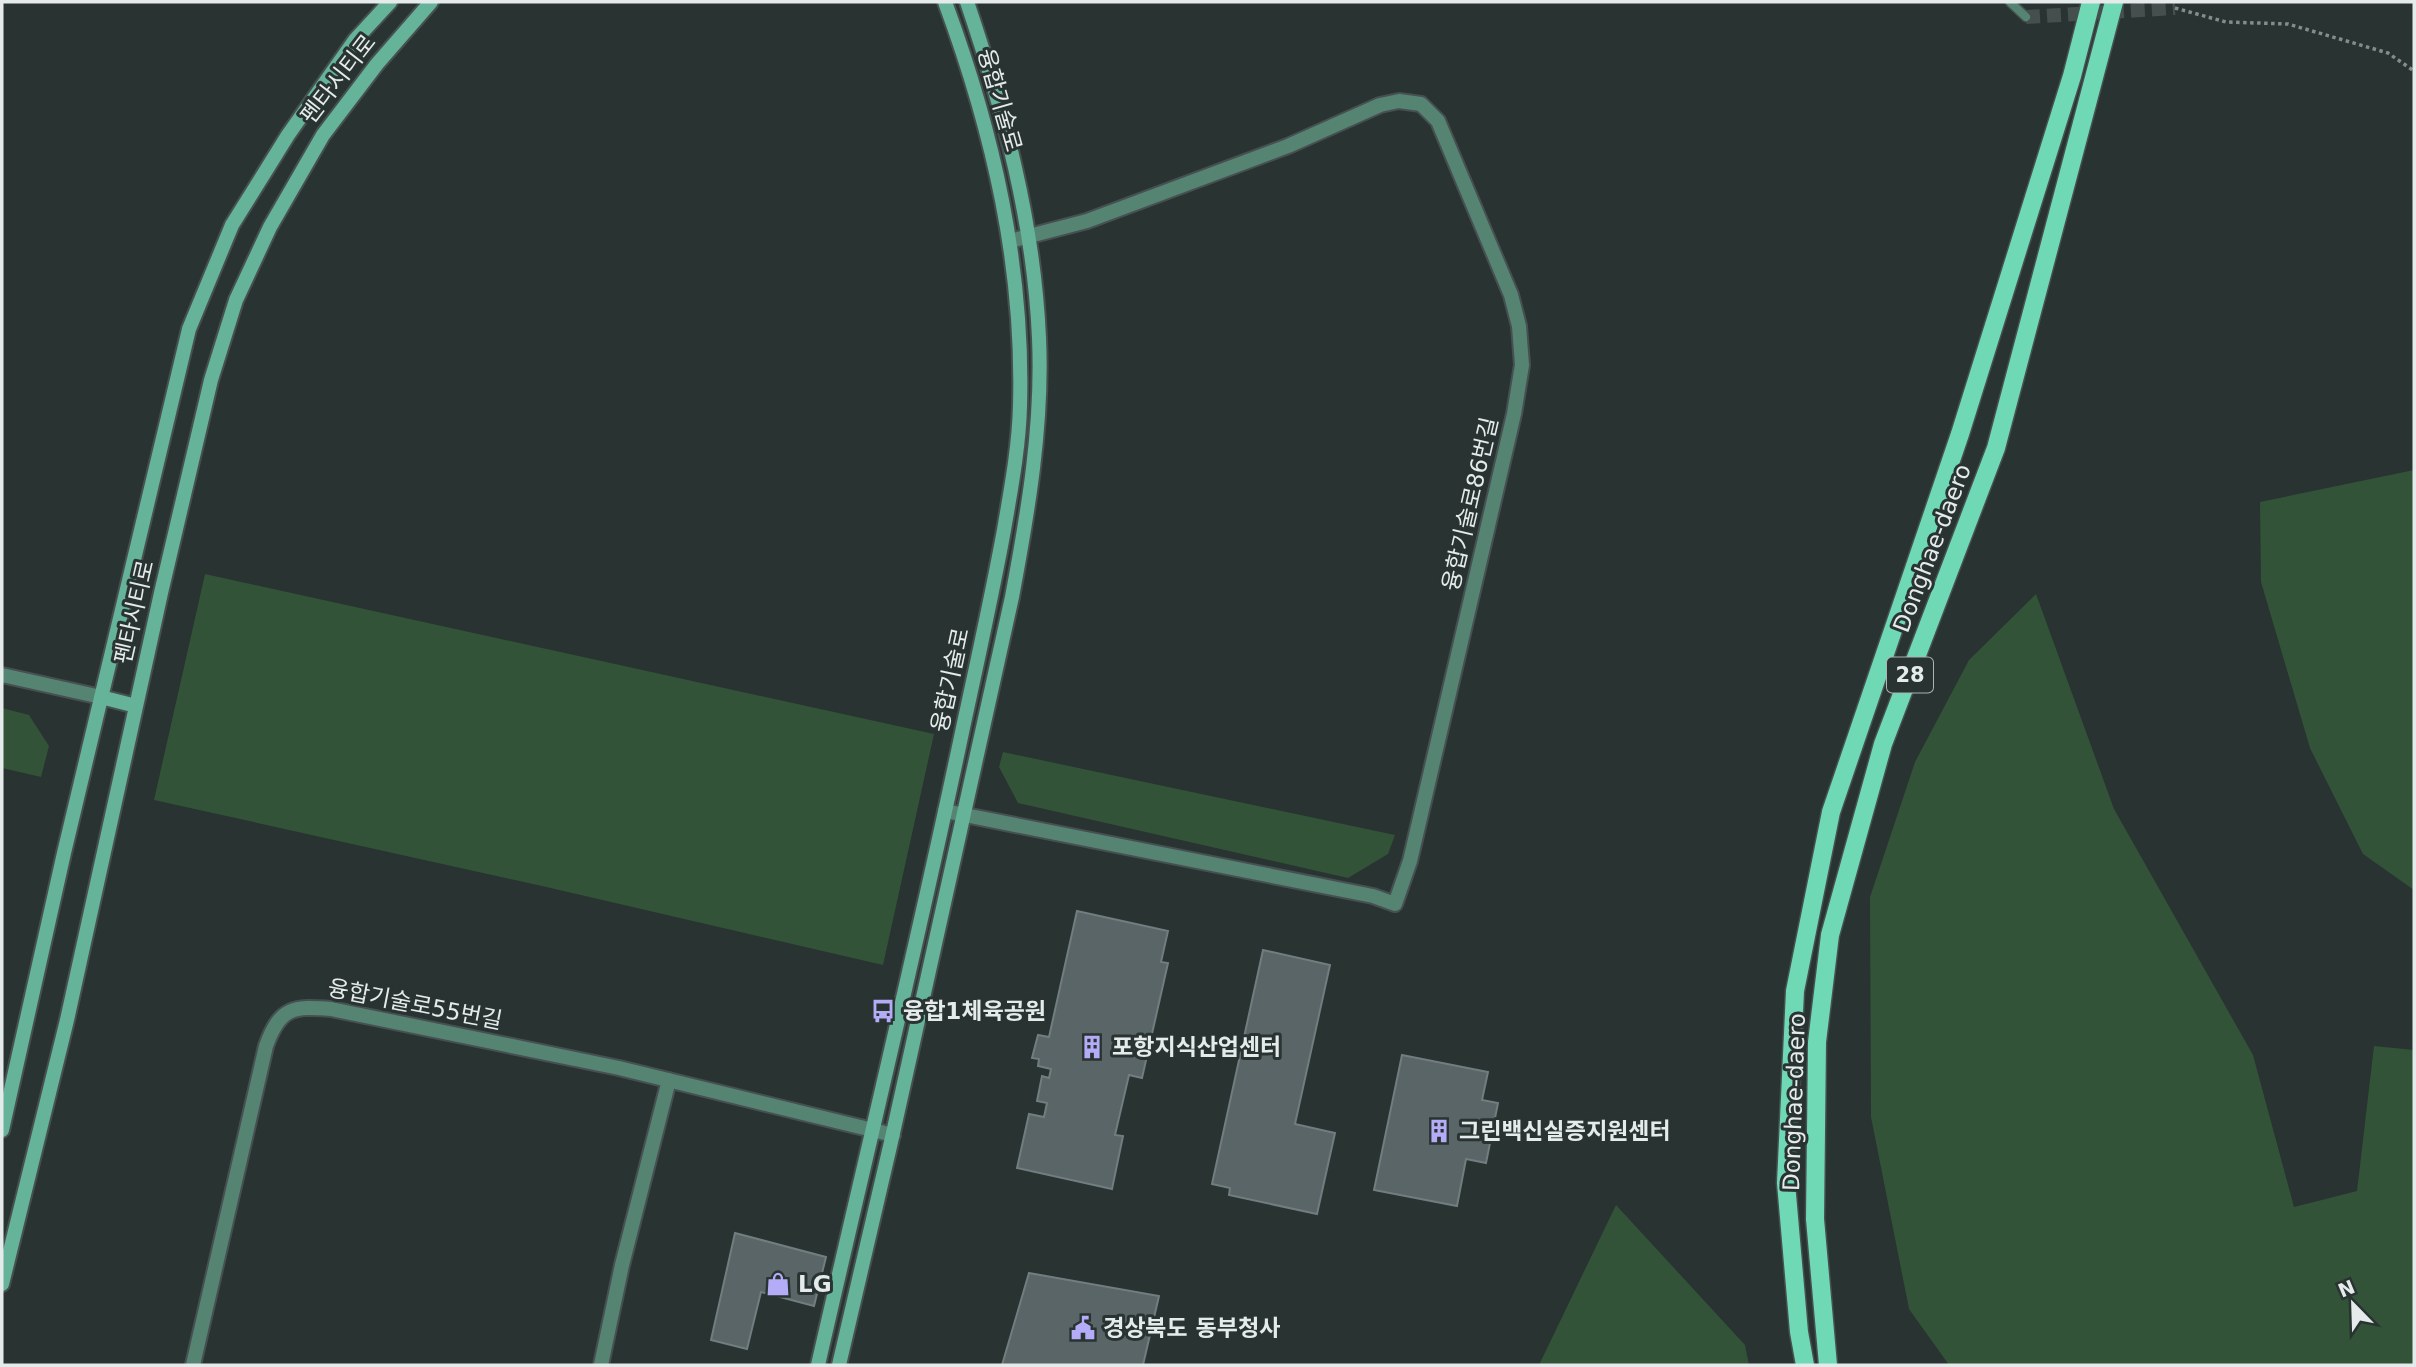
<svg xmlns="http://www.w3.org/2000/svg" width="2416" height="1367" font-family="'DejaVu Sans','Noto Sans KR',sans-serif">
	<rect width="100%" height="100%" fill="#283332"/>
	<path fill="#325338" d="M 2414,470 L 2414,890 L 2363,854 L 2310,748 L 2261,582 L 2260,502 Z
		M 205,574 L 934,734 L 883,965 L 542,886 L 154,800 Z
		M 2036,594 L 2114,809 L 2253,1055 L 2294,1207 L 2357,1191 L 2374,1046 L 2414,1050 L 2414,1365 L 1949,1365 L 1909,1309 L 1871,1117 L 1870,897 L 1915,762 L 1969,660 Z
		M 2,708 L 29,715 L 49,746 L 41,777 L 2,768 Z
		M 1003,752 L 1395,835 L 1388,854 L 1348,878 L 1018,803 L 999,767 Z
		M 1616,1205 L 1745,1345 L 1749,1365 L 1539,1365 Z"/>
	<path fill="#596567" stroke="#717d7f" stroke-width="2" d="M 1077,911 L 1168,931 L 1161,962 L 1168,963 L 1142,1078 L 1129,1075 L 1115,1135 L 1123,1136 L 1112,1189 L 1017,1168 L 1029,1114 L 1044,1117 L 1047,1103 L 1037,1101 L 1042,1076 L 1049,1078 L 1051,1069 L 1038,1066 L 1039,1059 L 1032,1058 L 1038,1035 L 1049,1037 Z
		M 1263,950 L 1330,965 L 1295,1124 L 1335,1133 L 1317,1214 L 1229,1195 L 1230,1188 L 1212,1184 Z
		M 1402,1055 L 1488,1072 L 1482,1100 L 1498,1103 L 1486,1163 L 1466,1159 L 1457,1206 L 1374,1190 Z
		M 735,1233 L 826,1257 L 814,1306 L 761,1292 L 747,1349 L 711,1340 Z
		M 1029,1273 L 1159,1296 L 1143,1365 L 1002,1365 Z"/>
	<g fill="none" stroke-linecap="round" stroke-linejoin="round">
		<path stroke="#444f4e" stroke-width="14" stroke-dasharray="14 7" stroke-linecap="butt" d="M 2026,17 L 2175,8"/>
		<g stroke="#465050" stroke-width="11">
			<path id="lane" d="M 2010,2 L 2026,17"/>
		</g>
		<g stroke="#465050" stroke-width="18">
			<path id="street" d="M 2,675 L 101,697
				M 945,811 L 1373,896 L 1395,904 L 1410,861 L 1514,414 L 1522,365 L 1519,326 L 1511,295 L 1438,121 L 1421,104 L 1399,101 L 1380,105 L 1288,146 L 1087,221 L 1010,241
				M 193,1365 L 266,1046 C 280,1007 293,1006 331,1009 L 619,1068 L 893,1135
				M 601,1365 L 622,1265 L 669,1080"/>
		</g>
		<g stroke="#465050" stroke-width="18">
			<path id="secondary" d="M 101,697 L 136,706
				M 2,1130 L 64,853 L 189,329 L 232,225 L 288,135 L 355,40 L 390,2
				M 2,1284 L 67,1020 L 161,593 L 211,380 L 236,300 L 270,227 L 323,135 L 377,64 L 431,2
				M 818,1365 C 867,1151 919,938 964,723 C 978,659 992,595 1004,530 C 1011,489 1019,447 1020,406 C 1024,266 993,132 945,2
				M 839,1365 L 891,1142 L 1012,597 C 1028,512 1043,425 1039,338 C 1034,223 1004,111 967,2"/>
		</g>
		<g stroke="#465050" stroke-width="21">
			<path id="primary" d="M 1805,1365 L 1799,1332 L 1786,1183 L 1795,991 L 1831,812 L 1960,434 L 2072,76 L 2091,2
				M 1828,1365 L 1815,1219 L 1817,1042 L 1830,935 L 1883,744 L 1996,448 L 2114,2"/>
		</g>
		<path stroke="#848c8c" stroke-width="3.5" stroke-dasharray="3.5 3.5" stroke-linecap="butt" d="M 2175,8 L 2226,22 L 2288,24 L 2388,53 L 2414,71"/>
		<use href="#lane" stroke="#558473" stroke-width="8"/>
		<use href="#street" stroke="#558473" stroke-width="14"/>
		<use href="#secondary" stroke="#65b398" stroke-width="14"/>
		<use href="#primary" stroke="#6fd8b4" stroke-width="18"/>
	</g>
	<defs>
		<g id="bus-bare" transform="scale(1.89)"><path d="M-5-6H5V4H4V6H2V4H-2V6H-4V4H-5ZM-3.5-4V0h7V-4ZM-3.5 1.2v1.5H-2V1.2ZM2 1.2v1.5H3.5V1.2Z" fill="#b5acf8" stroke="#283332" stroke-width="2.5" paint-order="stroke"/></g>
		<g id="building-bare" transform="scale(1.89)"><path d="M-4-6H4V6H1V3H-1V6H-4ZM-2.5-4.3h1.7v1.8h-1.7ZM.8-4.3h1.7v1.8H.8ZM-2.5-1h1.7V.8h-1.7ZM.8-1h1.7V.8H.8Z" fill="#b5acf8" stroke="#283332" stroke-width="2.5" paint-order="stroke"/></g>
		<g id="shop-bare" transform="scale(1.89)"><path d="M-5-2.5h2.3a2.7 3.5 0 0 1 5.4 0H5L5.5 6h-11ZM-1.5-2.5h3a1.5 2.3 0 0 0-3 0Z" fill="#b5acf8" stroke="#283332" stroke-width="2.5" paint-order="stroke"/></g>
		<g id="civic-bare" transform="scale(1.89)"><path d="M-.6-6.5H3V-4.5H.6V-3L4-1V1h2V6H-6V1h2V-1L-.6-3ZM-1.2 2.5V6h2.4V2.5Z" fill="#b5acf8" stroke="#283332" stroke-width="2.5" paint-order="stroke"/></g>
	</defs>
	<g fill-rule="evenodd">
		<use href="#bus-bare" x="883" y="1011"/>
		<use href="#building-bare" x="1092" y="1047"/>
		<use href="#building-bare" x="1439" y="1131"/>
		<use href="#shop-bare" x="778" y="1284"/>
		<use href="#civic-bare" x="1083" y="1328"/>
	</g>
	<g text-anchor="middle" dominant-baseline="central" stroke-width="6" stroke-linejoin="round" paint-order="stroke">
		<rect fill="#283332" stroke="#acb4b4" stroke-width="2" x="1887" y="657.5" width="46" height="35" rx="5"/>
		<g font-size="21" font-weight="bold" fill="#e5ebeb">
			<text x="1910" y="675">28</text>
		</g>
		<g font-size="23" fill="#e5ebeb" stroke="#283332">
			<text transform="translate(338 79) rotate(-52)">펜타시티로</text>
			<text transform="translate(1000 100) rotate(74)">융합기술로</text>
			<text transform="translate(1470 504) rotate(-77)">융합기술로86번길</text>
			<text transform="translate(1932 548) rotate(-69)">Donghae-daero</text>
			<text transform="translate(134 612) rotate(-77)">펜타시티로</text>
			<text transform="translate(950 680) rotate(-78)">융합기술로</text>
			<text transform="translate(415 1004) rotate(11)">융합기술로55번길</text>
			<text transform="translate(1794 1102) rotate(-88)">Donghae-daero</text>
		</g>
		<g font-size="23" font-weight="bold" fill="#e5ebeb" stroke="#283332" text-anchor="start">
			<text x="903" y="1011">융합1체육공원</text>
			<text x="1112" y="1047">포항지식산업센터</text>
			<text x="1459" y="1131">그린백신실증지원센터</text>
			<text x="798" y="1284">LG</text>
			<text x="1103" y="1328">경상북도 동부청사</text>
		</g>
	</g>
	<rect width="2416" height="1367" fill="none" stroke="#e5ebeb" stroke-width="7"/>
	<g transform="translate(2353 1304) rotate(337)" stroke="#283332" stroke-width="5" paint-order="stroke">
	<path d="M0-5L12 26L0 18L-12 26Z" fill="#e5ebeb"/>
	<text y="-10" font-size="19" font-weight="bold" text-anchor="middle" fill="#e5ebeb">N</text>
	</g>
</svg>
